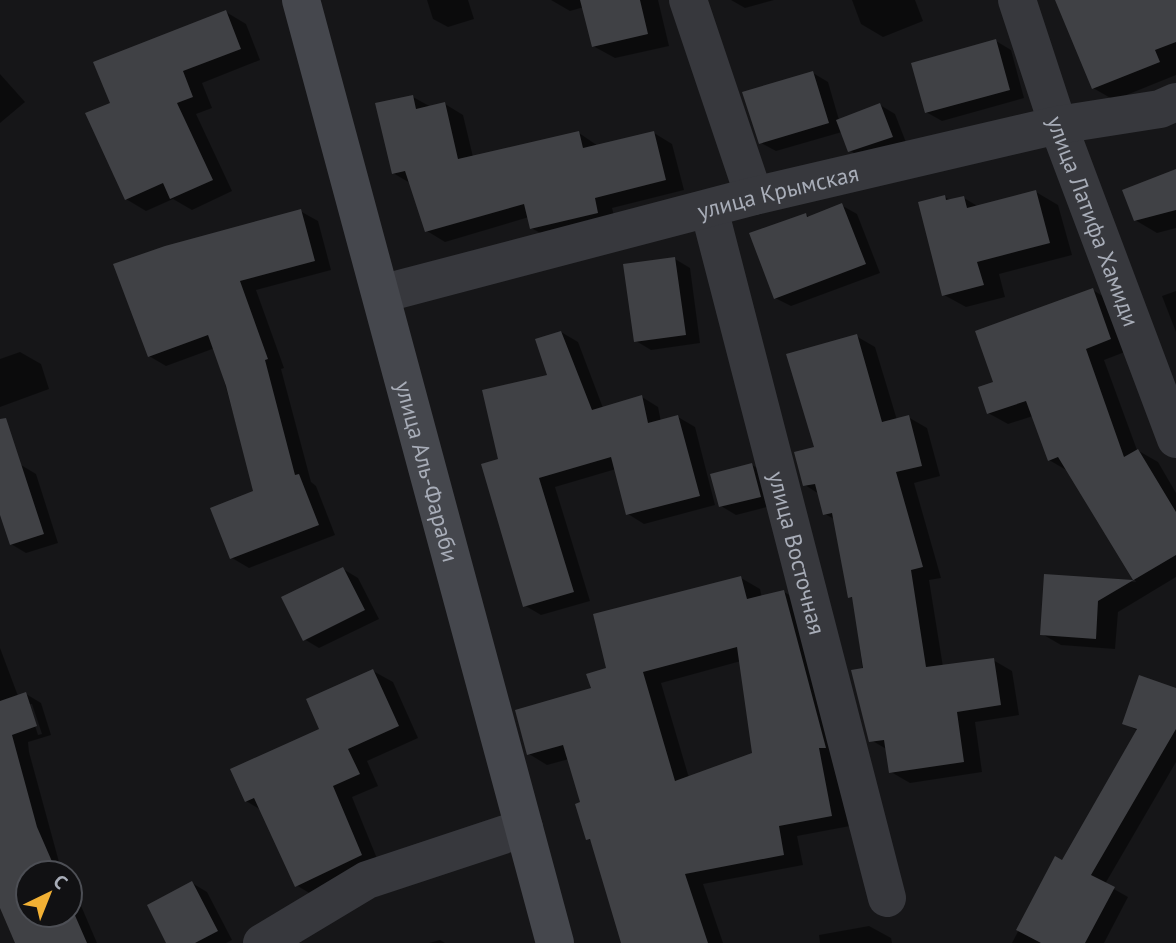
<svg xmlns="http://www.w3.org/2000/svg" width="1176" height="943" font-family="'PT Sans',sans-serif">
	<rect width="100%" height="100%" fill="#161618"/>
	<path fill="#0007" fill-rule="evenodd" d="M 427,0 L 468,0 L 474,19 L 448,27 L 433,19 Z
		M 551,0 L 658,0 L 669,46 L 615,58 L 593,46 L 584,7 L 570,11 Z
		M 731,0 L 774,0 L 745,8 Z
		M 852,0 L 915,0 L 923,21 L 883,37 L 861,24 Z
		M 1057,0 L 1176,0 L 1176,75 L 1114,100 L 1093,88 Z
		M 226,12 L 246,24 L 260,60 L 202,83 L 212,108 L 196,114 L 232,191 L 192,210 L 173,199 L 146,211 L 126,199 L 112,104 Z
		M 996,41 L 1011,50 L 1024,98 L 942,121 L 926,112 Z
		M 813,73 L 828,82 L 839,120 L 880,105 L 895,114 L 907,145 L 864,159 L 849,150 L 842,132 L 776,151 L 761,143 Z
		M 0,74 L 25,102 L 0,123 Z
		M 413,97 L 431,107 L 445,104 L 463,115 L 473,157 L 579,133 L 598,146 L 654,133 L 672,144 L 684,190 L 612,208 L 616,223 L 550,238 L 531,228 L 529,217 L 445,242 L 427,231 L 410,183 L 393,173 Z
		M 1176,171 L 1176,228 L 1157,233 L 1135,220 Z
		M 1036,192 L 1058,205 L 1072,255 L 999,274 L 1005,297 L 966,307 L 944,295 L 945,197 L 952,201 L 964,198 L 979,207 Z
		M 841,205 L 857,214 L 880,273 L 791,306 L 775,298 L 805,214 L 811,218 Z
		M 300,211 L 318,221 L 331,270 L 256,290 L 284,368 L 281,369 L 311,482 L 316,486 L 335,535 L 249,568 L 232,558 L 255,492 L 215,348 L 166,366 L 149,356 Z
		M 675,259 L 690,268 L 700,343 L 651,350 L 636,341 Z
		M 1093,290 L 1112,302 L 1130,350 L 1104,360 L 1137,450 L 1158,462 L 1176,493 L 1176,577 L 1118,612 L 1115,649 L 1061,645 L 1042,634 L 1045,576 L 1136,582 L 1068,471 L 1049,460 L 1033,416 L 1008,424 L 988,413 L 996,383 Z
		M 1176,291 L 1176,332 L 1162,296 Z
		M 561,332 L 578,342 L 603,408 L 642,397 L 658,407 L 661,422 L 678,417 L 695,427 L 715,505 L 644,524 L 628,514 L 616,469 L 555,487 L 590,601 L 541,615 L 524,605 L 500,460 L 549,376 Z
		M 856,336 L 875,347 L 897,420 L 908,417 L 927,428 L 940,476 L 914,483 L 941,578 L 929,580 L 943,667 L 993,660 L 1012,671 L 1019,715 L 975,722 L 982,772 L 910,783 L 891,772 L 888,750 L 871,740 L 854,599 L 850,597 L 836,520 L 825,514 L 819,494 L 805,485 Z
		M 20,352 L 41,364 L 49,389 L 0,407 L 0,359 Z
		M 21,465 L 36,474 L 58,543 L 26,553 L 11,544 L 0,510 L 0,472 Z
		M 752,465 L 767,474 L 775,505 L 736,515 L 721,506 Z
		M 343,569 L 358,578 L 379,619 L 319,648 L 304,639 Z
		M 741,578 L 760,589 L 762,598 L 784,592 L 803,603 L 850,826 L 797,836 L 803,865 L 703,884 L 723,943 L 625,943 L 593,842 L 588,839 L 583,804 L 569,759 L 547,765 L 529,754 L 608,669 ZM 741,661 L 754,754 L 689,778 L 661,683 Z
		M 0,648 L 18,696 L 26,694 L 41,703 L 51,735 L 28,742 L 29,752 L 62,873 L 28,873 L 28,915 L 70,915 L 70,891 L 76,894 L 97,943 L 17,943 L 0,894 ZM 28,704 L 32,704 L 42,734 L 38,735 Z
		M 373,671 L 393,682 L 418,738 L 367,761 L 378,786 L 352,797 L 380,866 L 316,897 L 296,885 L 261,810 L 246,801 L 322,730 Z
		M 1176,690 L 1176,762 L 1105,884 L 1128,897 L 1104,943 L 1012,943 L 1056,858 L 1062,862 L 1138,731 L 1124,723 Z
		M 192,883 L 207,892 L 232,940 L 226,943 L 168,943 Z
		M 869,926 L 891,938 L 892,943 L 820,943 L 819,935 Z
		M 440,940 L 445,943 L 429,943 Z"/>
	<path fill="#404145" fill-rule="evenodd" d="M 580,0 L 640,0 L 648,34 L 592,47 Z
		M 1055,0 L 1176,0 L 1176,42 L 1155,50 L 1160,62 L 1092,89 Z
		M 226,10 L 241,49 L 183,71 L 193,97 L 177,103 L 213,180 L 170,199 L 163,183 L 125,200 L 85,113 L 110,103 L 93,62 Z
		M 996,39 L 1010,90 L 925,113 L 911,63 Z
		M 813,71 L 829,123 L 759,144 L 742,92 Z
		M 413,95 L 416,109 L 445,102 L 458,159 L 579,131 L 583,148 L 654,131 L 666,180 L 595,198 L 598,213 L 530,229 L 524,204 L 425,232 L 405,171 L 392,174 L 375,103 Z
		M 880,103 L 893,137 L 848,152 L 836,120 Z
		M 1176,169 L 1176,210 L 1134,221 L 1122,190 Z
		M 1036,190 L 1050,243 L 977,262 L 984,285 L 942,296 L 918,202 L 945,195 L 946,200 L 964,196 L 967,208 Z
		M 842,203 L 866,264 L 774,299 L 749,233 L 806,213 L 807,217 Z
		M 301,209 L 315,261 L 240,281 L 268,359 L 265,360 L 295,475 L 299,474 L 319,525 L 230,559 L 210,508 L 253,491 L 226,386 L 208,335 L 148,357 L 113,264 L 165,246 Z
		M 675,257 L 686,335 L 634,342 L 623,264 Z
		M 1093,288 L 1111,339 L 1086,349 L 1124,457 L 1138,449 L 1176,512 L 1176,555 L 1098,601 L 1096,639 L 1040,635 L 1044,574 L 1133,580 L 1058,457 L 1048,461 L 1026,401 L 987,414 L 978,387 L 993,382 L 975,331 Z
		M 561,331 L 592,410 L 642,395 L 648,423 L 678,415 L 700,496 L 626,515 L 611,457 L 539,478 L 574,592 L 523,607 L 481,464 L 498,459 L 482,390 L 547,375 L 535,339 Z
		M 857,334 L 882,422 L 909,415 L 922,466 L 896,472 L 923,567 L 911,570 L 926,667 L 994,658 L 1001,705 L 957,712 L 964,762 L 889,773 L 884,740 L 869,742 L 851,670 L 863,668 L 852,597 L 848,598 L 832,513 L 823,515 L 815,484 L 803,486 L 794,452 L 814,447 L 786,354 Z
		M 6,418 L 44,534 L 10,545 L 0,515 L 0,419 Z
		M 752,463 L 761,497 L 719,507 L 710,474 Z
		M 343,567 L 365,610 L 303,641 L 281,597 Z
		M 741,576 L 747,599 L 784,590 L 826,748 L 819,748 L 832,816 L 779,826 L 784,855 L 685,874 L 708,943 L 621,943 L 590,839 L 586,840 L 575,804 L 580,802 L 563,745 L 527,755 L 515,710 L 591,688 L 586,674 L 606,668 L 593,614 ZM 737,647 L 752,753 L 675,781 L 643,672 Z
		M 373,669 L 399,726 L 348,749 L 360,774 L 333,786 L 362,855 L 295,887 L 254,798 L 245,802 L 230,769 L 319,729 L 306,699 Z
		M 1139,675 L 1176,688 L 1176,729 L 1091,875 L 1115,887 L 1085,943 L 1041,943 L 1016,930 L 1055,856 L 1062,860 L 1137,729 L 1122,724 Z
		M 26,692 L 37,726 L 12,735 L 37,827 L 57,873 L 28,873 L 28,915 L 70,915 L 70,904 L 87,943 L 15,943 L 0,908 L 0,701 Z
		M 192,881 L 218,931 L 195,943 L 166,943 L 147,905 Z"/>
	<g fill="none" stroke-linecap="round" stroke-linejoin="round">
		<g stroke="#37383d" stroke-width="38">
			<path d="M 688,0 L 754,196"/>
			<path id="s1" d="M 1017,0 L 1058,125 L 1176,439"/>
			<path id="s2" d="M 709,209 L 887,898"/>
			<path id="s3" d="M 381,294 L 754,196 L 1058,125 L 1160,109 L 1176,102"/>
			<path d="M 262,943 L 367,880 L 524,828"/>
		</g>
		<path stroke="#45474d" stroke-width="38" id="s4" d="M 301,0 L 555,943"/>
	</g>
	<g text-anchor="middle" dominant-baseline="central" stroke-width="6" stroke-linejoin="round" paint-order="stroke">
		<g font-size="23" fill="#a8adb8" stroke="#111113">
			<text stroke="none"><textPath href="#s3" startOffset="410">улица Крымская</textPath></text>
			<text stroke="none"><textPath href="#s1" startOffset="234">улица Латифа Хамиди</textPath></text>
			<text stroke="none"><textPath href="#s4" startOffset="488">улица Аль-Фараби</textPath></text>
			<text stroke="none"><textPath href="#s2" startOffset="355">улица Восточная</textPath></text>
		</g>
	</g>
	<g transform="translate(49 894) rotate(43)"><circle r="33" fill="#111113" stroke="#4d4f55" stroke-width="2"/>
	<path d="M0-5L12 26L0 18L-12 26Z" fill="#f2b134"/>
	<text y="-10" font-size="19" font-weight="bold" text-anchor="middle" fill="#a8adb8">С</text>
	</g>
</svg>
